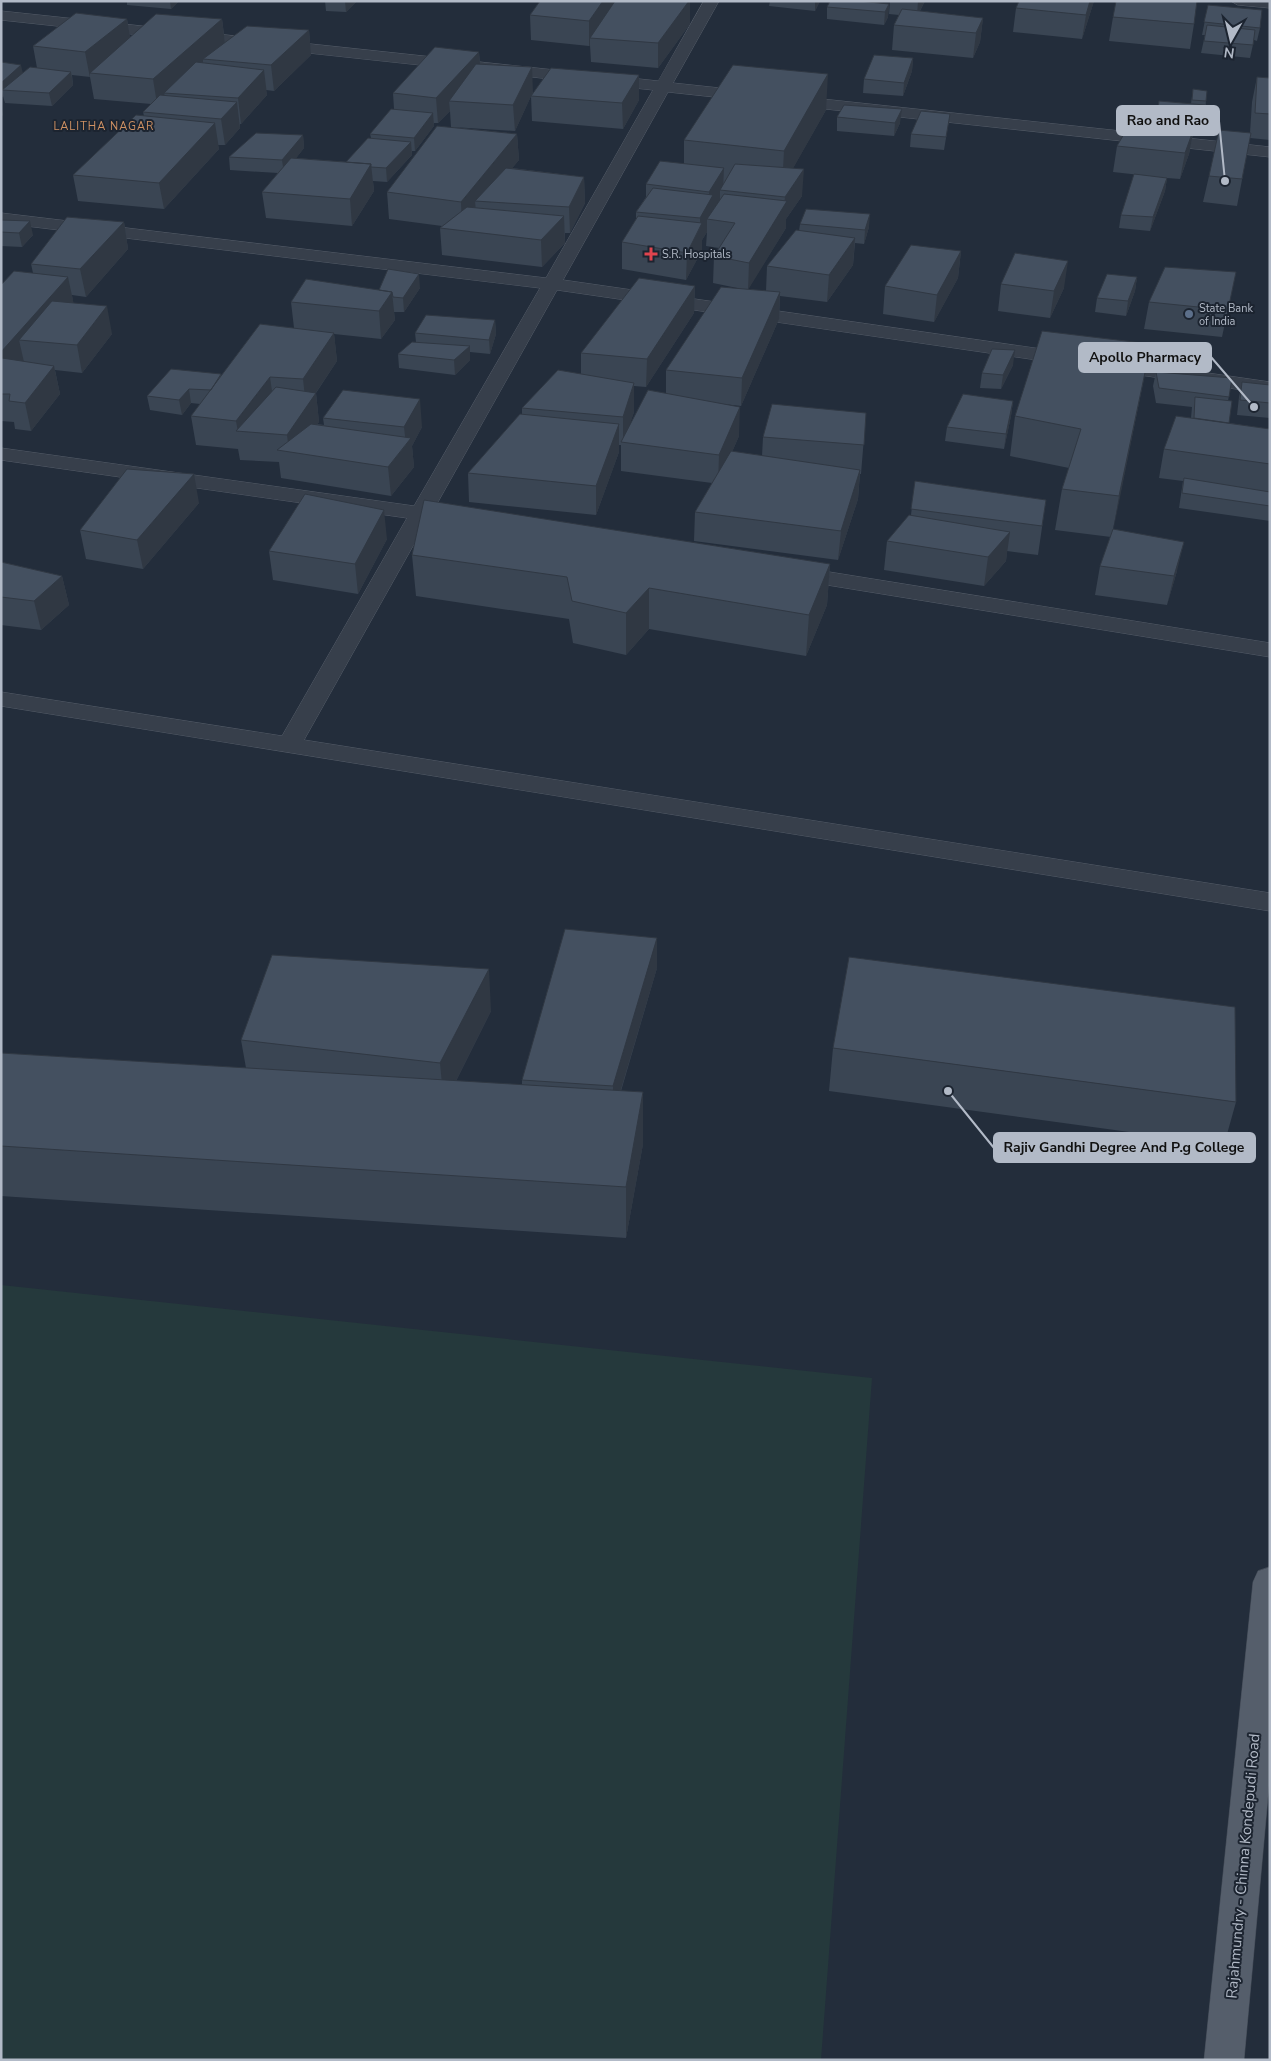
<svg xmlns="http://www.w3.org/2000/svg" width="1271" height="2061" font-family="'Nunito Sans',sans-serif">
	<rect width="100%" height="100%" fill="#232d3b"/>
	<path fill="#25393c" d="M 1,1285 L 872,1378 L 821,2060 L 1,2060 Z"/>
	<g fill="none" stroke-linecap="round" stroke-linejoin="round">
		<g stroke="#555d69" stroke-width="1">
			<path id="minor" d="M 704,1 L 719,1 L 673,83 L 1270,147 L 1270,157 L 668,92 L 563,280 L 1270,382 L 1270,394 L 557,290 L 434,509 L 467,514 L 470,519 L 467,524 L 459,525 L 427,521 L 304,740 L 1270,893 L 1270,911 L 1,706 L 1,692 L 282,736 L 407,518 L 1,460 L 1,448 L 414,506 L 540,288 L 1,223 L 1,213 L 546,278 L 653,90 L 1,20 L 1,11 L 658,81 Z
				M 1231,1 L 1270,1 L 1270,8 L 1238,5 Z
				M 792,566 L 1270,643 L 1270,657 L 784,578 L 781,573 L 784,568 Z"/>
		</g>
		<g stroke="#404854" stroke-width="1">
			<path id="primary" d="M 1270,1567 L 1270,1775 L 1244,2060 L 1204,2060 L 1253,1582 L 1258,1571 Z"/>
		</g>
		<use href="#minor" fill="#373f4b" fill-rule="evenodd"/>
		<use href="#primary" fill="#555e6b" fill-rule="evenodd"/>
	</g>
	<path fill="#3a4553" d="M 127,1 L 179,1 L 171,9 L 127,5 Z
		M 325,1 L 357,1 L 346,12 L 326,11 Z
		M 540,1 L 690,1 L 690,24 L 658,68 L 591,62 L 590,45 L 589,46 L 531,40 L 530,15 Z
		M 770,1 L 820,1 L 815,11 L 769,6 Z
		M 890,1 L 925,1 L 920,11 L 983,18 L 980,42 L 973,58 L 892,50 L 894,25 L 899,15 L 889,14 Z
		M 1094,1 L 1082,39 L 1013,32 L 1016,8 Z
		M 889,4 L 888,17 L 884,25 L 827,19 L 827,7 Z
		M 1208,5 L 1260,28 L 1257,41 L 1254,40 L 1250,58 L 1201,53 L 1205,35 L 1202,35 Z
		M 1113,17 L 1194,24 L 1190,49 L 1109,41 Z
		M 127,19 L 130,38 L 222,19 L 225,42 L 309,30 L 311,55 L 274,91 L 266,90 L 267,95 L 241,124 L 240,124 L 240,128 L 225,145 L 218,145 L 219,149 L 164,209 L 78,201 L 73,175 L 144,116 L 143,112 L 151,104 L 94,99 L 90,77 L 72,75 L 73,85 L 52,106 L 5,103 L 3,96 L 1,98 L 1,62 L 23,73 L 37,68 L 33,46 Z
		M 479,52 L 480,64 L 533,92 L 532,95 L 639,75 L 639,100 L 623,129 L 532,121 L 531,96 L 515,131 L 453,127 L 517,134 L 519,160 L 512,168 L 584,177 L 585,203 L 570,233 L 565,233 L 565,243 L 542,267 L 442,255 L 440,228 L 442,226 L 389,219 L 387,192 L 451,127 L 450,111 L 438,123 L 434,123 L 434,126 L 415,151 L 412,151 L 412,155 L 387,182 L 373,181 L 374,191 L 352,226 L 266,218 L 262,192 L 278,173 L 230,170 L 229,157 L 303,135 L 304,148 L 296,158 L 346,162 L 371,138 L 370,134 L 394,109 L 393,93 Z
		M 913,58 L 912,71 L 903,96 L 863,93 L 864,79 Z
		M 1257,77 L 1270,78 L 1270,140 L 1250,138 L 1237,206 L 1203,202 L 1209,176 L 1250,133 L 1252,102 Z
		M 1193,89 L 1206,101 L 1204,121 L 1201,134 L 1193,134 L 1189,154 L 1180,179 L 1167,178 L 1165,191 L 1150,231 L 1119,228 L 1121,215 L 1140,175 L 1113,172 L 1117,146 L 1156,124 L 1159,101 L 1191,104 Z
		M 826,110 L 793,168 L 802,196 L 786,219 L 786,228 L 748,289 L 766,291 L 767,266 L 799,231 L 800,224 L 869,227 L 864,244 L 855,243 L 853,265 L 827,302 L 780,296 L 779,319 L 741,406 L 723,404 L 739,436 L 732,452 L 762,456 L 763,437 L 866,413 L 861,474 L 860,474 L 858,499 L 838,560 L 694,541 L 695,512 L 712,483 L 621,471 L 621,445 L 619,445 L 619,452 L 596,515 L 469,502 L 468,473 L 522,414 L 522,408 L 581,374 L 581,353 L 695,286 L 694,313 L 646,387 L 634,386 L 634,412 L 629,426 L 666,393 L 666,370 L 742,289 L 713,283 L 714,256 L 719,248 L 706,246 L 707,232 L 702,240 L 702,250 L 686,280 L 622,269 L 622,242 L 636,220 L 636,212 L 646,197 L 646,184 L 684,164 L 684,140 Z
		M 950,114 L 944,150 L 910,147 L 911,134 Z
		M 837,117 L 900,123 L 894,136 L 837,131 Z
		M 1,220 L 33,235 L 22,247 L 1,246 Z
		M 124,222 L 128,249 L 86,297 L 72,295 L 73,303 L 112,334 L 82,373 L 55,370 L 60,394 L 31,431 L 15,429 L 14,422 L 1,421 L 1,285 L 33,273 L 31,264 Z
		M 961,251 L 958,278 L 934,322 L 883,314 L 885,286 Z
		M 1236,272 L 1222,337 L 1144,329 L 1149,302 Z
		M 1137,277 L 1135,291 L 1126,316 L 1095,312 L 1097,298 Z
		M 1001,284 L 1064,288 L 1050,318 L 998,311 Z
		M 420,288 L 404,312 L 394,312 L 395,320 L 381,339 L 334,334 L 337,361 L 316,393 L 319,422 L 317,424 L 324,425 L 323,418 L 422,427 L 412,446 L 414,467 L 391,496 L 281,478 L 279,462 L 240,460 L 238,449 L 196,445 L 191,416 L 200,404 L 191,403 L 182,415 L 150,410 L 147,396 L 221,374 L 222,376 L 294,328 L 291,302 L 379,290 Z
		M 495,320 L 496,334 L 490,354 L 470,352 L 470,360 L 455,375 L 399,368 L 398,354 L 416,342 L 415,333 Z
		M 1151,344 L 1143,383 L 1113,529 L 1177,571 L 1167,605 L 1095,595 L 1100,566 L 1111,537 L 1055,530 L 1062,489 L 1069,468 L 1010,456 L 1015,416 Z
		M 1013,365 L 1001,389 L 980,388 L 982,373 Z
		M 1156,372 L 1232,378 L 1228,401 L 1229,423 L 1269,429 L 1270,418 L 1270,521 L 1179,508 L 1183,481 L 1159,478 L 1164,449 L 1191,418 L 1192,407 L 1156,403 L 1153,386 Z
		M 1242,382 L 1270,385 L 1270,418 L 1237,415 L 1239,397 Z
		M 1013,401 L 1011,416 L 1004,449 L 945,441 L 947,427 Z
		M 915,481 L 1046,500 L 1038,555 L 1007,551 L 1006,561 L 984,586 L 884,570 L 887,541 L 911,515 Z
		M 199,503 L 143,569 L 86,559 L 80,530 Z
		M 387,539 L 358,594 L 273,580 L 269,551 Z
		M 412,555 L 830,564 L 827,605 L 806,656 L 649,629 L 626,655 L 573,643 L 569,619 L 416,596 Z
		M 1,562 L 62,576 L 69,605 L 41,630 L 1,625 Z
		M 657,968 L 621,1091 L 643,1092 L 643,1144 L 626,1238 L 1,1196 L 1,1053 L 246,1068 L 241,1040 L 491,1011 L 456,1081 L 522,1085 L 522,1080 Z
		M 833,1048 L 1236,1102 L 1224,1145 L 829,1091 Z"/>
	<path fill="#303843" d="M 170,1 L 179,1 L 171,9 Z
		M 345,1 L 357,1 L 346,12 Z
		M 603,1 L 618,1 L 590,38 L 590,45 L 589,46 L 589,21 Z
		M 689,1 L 690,1 L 690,24 L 658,68 L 658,43 Z
		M 815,1 L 820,1 L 815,11 Z
		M 918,1 L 925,1 L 917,16 Z
		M 1090,1 L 1094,1 L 1082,39 L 1086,15 Z
		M 889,4 L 888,17 L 884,25 L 885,12 Z
		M 983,18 L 980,42 L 973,58 L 976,33 Z
		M 127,19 L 131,43 L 90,73 L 90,78 L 85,52 Z
		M 222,19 L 225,44 L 203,59 L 203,63 L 164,93 L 165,97 L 157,104 L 153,79 Z
		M 309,30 L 311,55 L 274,91 L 271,65 Z
		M 479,52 L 481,77 L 449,101 L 450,111 L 438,123 L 436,98 Z
		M 913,58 L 912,71 L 903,96 L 904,83 Z
		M 21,65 L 24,78 L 2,90 L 3,96 L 1,98 L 1,83 Z
		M 532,67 L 533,92 L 515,131 L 513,105 Z
		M 264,70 L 267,95 L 241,124 L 238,98 Z
		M 71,72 L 73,85 L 52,106 L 49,93 Z
		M 828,74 L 826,110 L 782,188 L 784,151 Z
		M 639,75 L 639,100 L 623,129 L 622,103 Z
		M 237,102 L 240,128 L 225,145 L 221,119 Z
		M 1,105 L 3,115 L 1,117 Z
		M 902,109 L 900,123 L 894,136 L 895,123 Z
		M 433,113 L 434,126 L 415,151 L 414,138 Z
		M 215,123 L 219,149 L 164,209 L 159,183 Z
		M 1194,128 L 1189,154 L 1180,179 L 1185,153 Z
		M 517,134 L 519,160 L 485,202 L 475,201 L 476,212 L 462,229 L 461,202 Z
		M 303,135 L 304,148 L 284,174 L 282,160 Z
		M 411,142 L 412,155 L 387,182 L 386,168 Z
		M 371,164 L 374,191 L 352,226 L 350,199 Z
		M 724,168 L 723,190 L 720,190 L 720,200 L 707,219 L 707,232 L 702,240 L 702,250 L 686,280 L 687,253 L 700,228 L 700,218 L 709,202 L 709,192 Z
		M 804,169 L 802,196 L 786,219 L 786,228 L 748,290 L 749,263 L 784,206 L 785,197 Z
		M 584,177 L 585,203 L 570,233 L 569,207 Z
		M 1167,178 L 1165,191 L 1150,231 L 1153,217 Z
		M 870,214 L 869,227 L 864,244 L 865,230 Z
		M 564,216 L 565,243 L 542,267 L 541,240 Z
		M 30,221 L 33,235 L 22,247 L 19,233 Z
		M 124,222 L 128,249 L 86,297 L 80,269 Z
		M 855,238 L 853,265 L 827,302 L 829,275 Z
		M 961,251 L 958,278 L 934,322 L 937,295 Z
		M 1068,261 L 1064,288 L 1050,318 L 1054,291 Z
		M 419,274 L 420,288 L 404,312 L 403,298 Z
		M 68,277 L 74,305 L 19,340 L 24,362 L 1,385 L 1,352 Z
		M 1137,277 L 1135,291 L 1126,316 L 1128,301 Z
		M 695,286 L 694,313 L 646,387 L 647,359 Z
		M 392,292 L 395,320 L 381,339 L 379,311 Z
		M 780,292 L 779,319 L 741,406 L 742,378 Z
		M 107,306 L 112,334 L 82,373 L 77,345 Z
		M 495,320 L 496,334 L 490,354 L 489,340 Z
		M 334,333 L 337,361 L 313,397 L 316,393 L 319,422 L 297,453 L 289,451 L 287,435 L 306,407 L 303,379 Z
		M 1151,344 L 1143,383 L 1112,537 L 1119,496 Z
		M 470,346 L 470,360 L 455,375 L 454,360 Z
		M 1015,350 L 1013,365 L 1001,389 L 1003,375 Z
		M 54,366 L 60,394 L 31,431 L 25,403 Z
		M 270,377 L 274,405 L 238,432 L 236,421 Z
		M 634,383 L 634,412 L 624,442 L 623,442 L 623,417 Z
		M 189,389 L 191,403 L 182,415 L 179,400 Z
		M 420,399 L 422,427 L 412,446 L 414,467 L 391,496 L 388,467 L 406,445 L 404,427 Z
		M 1013,401 L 1011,416 L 1004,449 L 1006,434 Z
		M 740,407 L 739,436 L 718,484 L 719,455 Z
		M 619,424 L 619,452 L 596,515 L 596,486 Z
		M 860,470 L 858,499 L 838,560 L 841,531 Z
		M 194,474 L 199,503 L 143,569 L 137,540 Z
		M 384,510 L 387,539 L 358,594 L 355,564 Z
		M 1010,532 L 1006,561 L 984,586 L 988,557 Z
		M 1184,542 L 1177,571 L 1167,605 L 1174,576 Z
		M 830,564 L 827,605 L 806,656 L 809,615 Z
		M 62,576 L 69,605 L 41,630 L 34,601 Z
		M 649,588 L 649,629 L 626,655 L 626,613 Z
		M 657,938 L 657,968 L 613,1116 L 613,1086 Z
		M 489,969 L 491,1011 L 444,1105 L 440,1063 Z
		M 643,1092 L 643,1144 L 626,1238 L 626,1187 Z"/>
	<path fill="#445060" stroke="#303843" d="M 540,1 L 603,1 L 589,21 L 530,15 Z
		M 615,1 L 689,1 L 658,43 L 590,38 Z
		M 830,1 L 859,1 L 889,4 L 885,12 L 827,7 Z
		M 1019,1 L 1090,1 L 1086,15 L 1016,8 Z
		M 1116,1 L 1197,1 L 1194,24 L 1113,17 Z
		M 1208,5 L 1262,10 L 1260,28 L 1204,22 Z
		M 902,9 L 983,18 L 976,33 L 894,25 Z
		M 76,13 L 127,19 L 85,52 L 33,46 Z
		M 156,14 L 222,19 L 153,79 L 90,73 Z
		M 1207,25 L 1255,30 L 1253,45 L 1204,41 Z
		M 247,26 L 309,30 L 271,65 L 203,59 Z
		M 435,47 L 479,52 L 436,98 L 393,93 Z
		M 874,55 L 913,58 L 904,83 L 864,79 Z
		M 1,62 L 21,65 L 1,83 Z
		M 196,62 L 264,70 L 238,98 L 164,93 Z
		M 476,64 L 532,67 L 513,105 L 449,101 Z
		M 733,65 L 828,74 L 784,151 L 684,140 Z
		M 30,67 L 71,72 L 49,93 L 2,90 Z
		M 551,68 L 639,75 L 622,103 L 531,96 Z
		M 1257,77 L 1270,78 L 1270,114 L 1255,113 Z
		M 1193,89 L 1207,91 L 1206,101 L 1192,100 Z
		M 160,95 L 237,102 L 221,119 L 143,112 Z
		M 1159,101 L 1205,105 L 1204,121 L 1157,117 Z
		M 844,105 L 902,109 L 895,123 L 837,117 Z
		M 391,109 L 433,113 L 414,138 L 370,134 Z
		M 921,111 L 950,114 L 946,137 L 911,134 Z
		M 136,115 L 215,123 L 159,183 L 73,175 Z
		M 1131,122 L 1194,128 L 1185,153 L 1117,146 Z
		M 437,126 L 517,134 L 461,202 L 387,192 Z
		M 1219,130 L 1251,133 L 1242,179 L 1209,176 Z
		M 256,133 L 303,135 L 282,160 L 229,157 Z
		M 368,138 L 411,142 L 386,168 L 371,167 L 371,164 L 346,162 Z
		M 291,158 L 371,164 L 350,199 L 262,192 Z
		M 660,161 L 724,168 L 709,192 L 646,184 Z
		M 735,164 L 804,169 L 785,197 L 720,190 Z
		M 506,168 L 584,177 L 569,207 L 475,201 Z
		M 1134,174 L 1167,178 L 1153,217 L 1121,215 Z
		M 653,188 L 713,195 L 700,218 L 636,212 Z
		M 724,194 L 787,201 L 749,263 L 714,256 L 735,223 L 707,219 Z
		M 467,207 L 564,216 L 541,240 L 440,228 Z
		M 806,209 L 870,214 L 865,230 L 800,224 Z
		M 638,216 L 702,223 L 687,253 L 622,242 Z
		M 67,217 L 124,222 L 80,269 L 31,264 Z
		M 1,220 L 30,221 L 19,233 L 1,232 Z
		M 796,230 L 855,238 L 829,275 L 767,266 Z
		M 911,245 L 961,251 L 937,295 L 885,286 Z
		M 1015,253 L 1068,261 L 1054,291 L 1001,284 Z
		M 1165,267 L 1236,272 L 1228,310 L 1149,302 Z
		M 388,269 L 419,274 L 403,298 L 393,297 L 392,292 L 379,290 Z
		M 14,271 L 68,277 L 1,352 L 1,285 Z
		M 1107,274 L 1137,277 L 1128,301 L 1097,298 Z
		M 639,278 L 695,286 L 647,359 L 581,353 Z
		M 306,279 L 392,292 L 379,311 L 291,302 Z
		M 721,287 L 780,292 L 742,378 L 666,370 Z
		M 52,301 L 107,306 L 77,345 L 19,340 Z
		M 426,315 L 495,320 L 489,340 L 415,333 Z
		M 260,324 L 334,333 L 303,379 L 270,377 L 236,421 L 191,416 Z
		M 1042,331 L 1151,344 L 1119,496 L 1062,489 L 1081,429 L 1015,416 Z
		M 412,342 L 470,346 L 454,360 L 398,354 Z
		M 992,349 L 1015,350 L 1003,375 L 982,373 Z
		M 2,358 L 54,366 L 25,403 L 9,401 L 10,394 L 1,394 L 1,359 Z
		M 171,369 L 221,374 L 211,390 L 189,389 L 179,400 L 147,396 Z
		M 558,370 L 634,383 L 623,417 L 522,408 Z
		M 1156,372 L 1232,378 L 1229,397 L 1159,388 Z
		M 1242,382 L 1270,385 L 1270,403 L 1240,400 Z
		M 276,387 L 316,393 L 287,435 L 236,431 Z
		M 343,390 L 420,399 L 404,427 L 323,418 Z
		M 648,390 L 740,407 L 719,455 L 621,442 Z
		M 963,394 L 1013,401 L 1006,434 L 947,427 Z
		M 1195,397 L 1232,401 L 1229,423 L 1194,418 Z
		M 772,404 L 866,413 L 864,445 L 763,437 Z
		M 520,414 L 619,424 L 596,486 L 468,473 Z
		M 1176,416 L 1270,429 L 1270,464 L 1164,449 Z
		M 311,424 L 411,438 L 388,467 L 277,450 Z
		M 731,451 L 860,470 L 841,531 L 695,512 Z
		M 127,469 L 194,474 L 137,540 L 80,530 Z
		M 1184,478 L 1270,492 L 1270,506 L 1182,493 Z
		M 915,481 L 1046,500 L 1042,526 L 911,509 Z
		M 305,494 L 384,510 L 355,564 L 269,551 Z
		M 424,500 L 830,564 L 809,615 L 649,588 L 626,613 L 572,601 L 567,577 L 412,555 Z
		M 909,515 L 1010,532 L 988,557 L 887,541 Z
		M 1113,529 L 1184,542 L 1174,576 L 1100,566 Z
		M 1,562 L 62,576 L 34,601 L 1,597 Z
		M 565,929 L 657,938 L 613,1086 L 522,1080 Z
		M 272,955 L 489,969 L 440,1063 L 241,1040 Z
		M 849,957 L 1235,1007 L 1236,1102 L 833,1048 Z
		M 1,1053 L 643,1092 L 626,1187 L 1,1146 Z"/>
	<path fill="#e0444e" stroke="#1c2430" stroke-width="2" d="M648.5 246.5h5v5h5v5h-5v5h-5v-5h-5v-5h5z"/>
	<circle fill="#5c6f8a" stroke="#1c2430" stroke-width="2" cx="1189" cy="314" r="5"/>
	<g text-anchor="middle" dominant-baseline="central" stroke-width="4" stroke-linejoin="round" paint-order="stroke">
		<g font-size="11" letter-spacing="1" fill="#d19263" stroke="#1c2430">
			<text x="104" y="126">LALITHA NAGAR</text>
		</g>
		<g font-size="11" fill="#b2bac7" stroke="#1c2430" text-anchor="start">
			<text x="662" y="254">S.R. Hospitals</text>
			<text x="1199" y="308">State Bank<tspan x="1199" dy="13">of India</tspan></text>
		</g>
		<g font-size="15" fill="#b2bac7" stroke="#1c2430">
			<text transform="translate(1243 1866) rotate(-85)">Rajahmundry - Chinna Kondepudi Road</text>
		</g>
	</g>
	<path fill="none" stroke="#b2bac7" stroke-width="2" d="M1225 181L1219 121M1254 407L1211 357M948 1091L994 1148"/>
	<g fill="#b2bac7" stroke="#1c2430" stroke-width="2">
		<circle cx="1225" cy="181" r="5"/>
		<circle cx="1254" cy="407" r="5"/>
		<circle cx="948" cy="1091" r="5"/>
	</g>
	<g fill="#b2bac7" stroke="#b2bac7" stroke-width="2">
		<rect x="1117" y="106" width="102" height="29" rx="5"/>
		<rect x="1079" y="343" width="132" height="29" rx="5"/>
		<rect x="994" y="1133" width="261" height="29" rx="5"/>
	</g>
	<g font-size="14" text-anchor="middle" font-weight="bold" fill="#111">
		<text x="1168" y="125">Rao and Rao</text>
		<text x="1145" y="362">Apollo Pharmacy</text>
		<text x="1124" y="1152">Rajiv Gandhi Degree And P.g College</text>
	</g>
	<rect width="1271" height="2061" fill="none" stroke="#b2bac7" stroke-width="5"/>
	<g transform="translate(1231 40) rotate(188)" stroke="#1c2430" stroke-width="4" paint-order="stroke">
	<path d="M0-4L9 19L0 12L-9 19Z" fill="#b2bac7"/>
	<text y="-8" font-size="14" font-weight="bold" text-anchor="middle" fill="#b2bac7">N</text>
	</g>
</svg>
